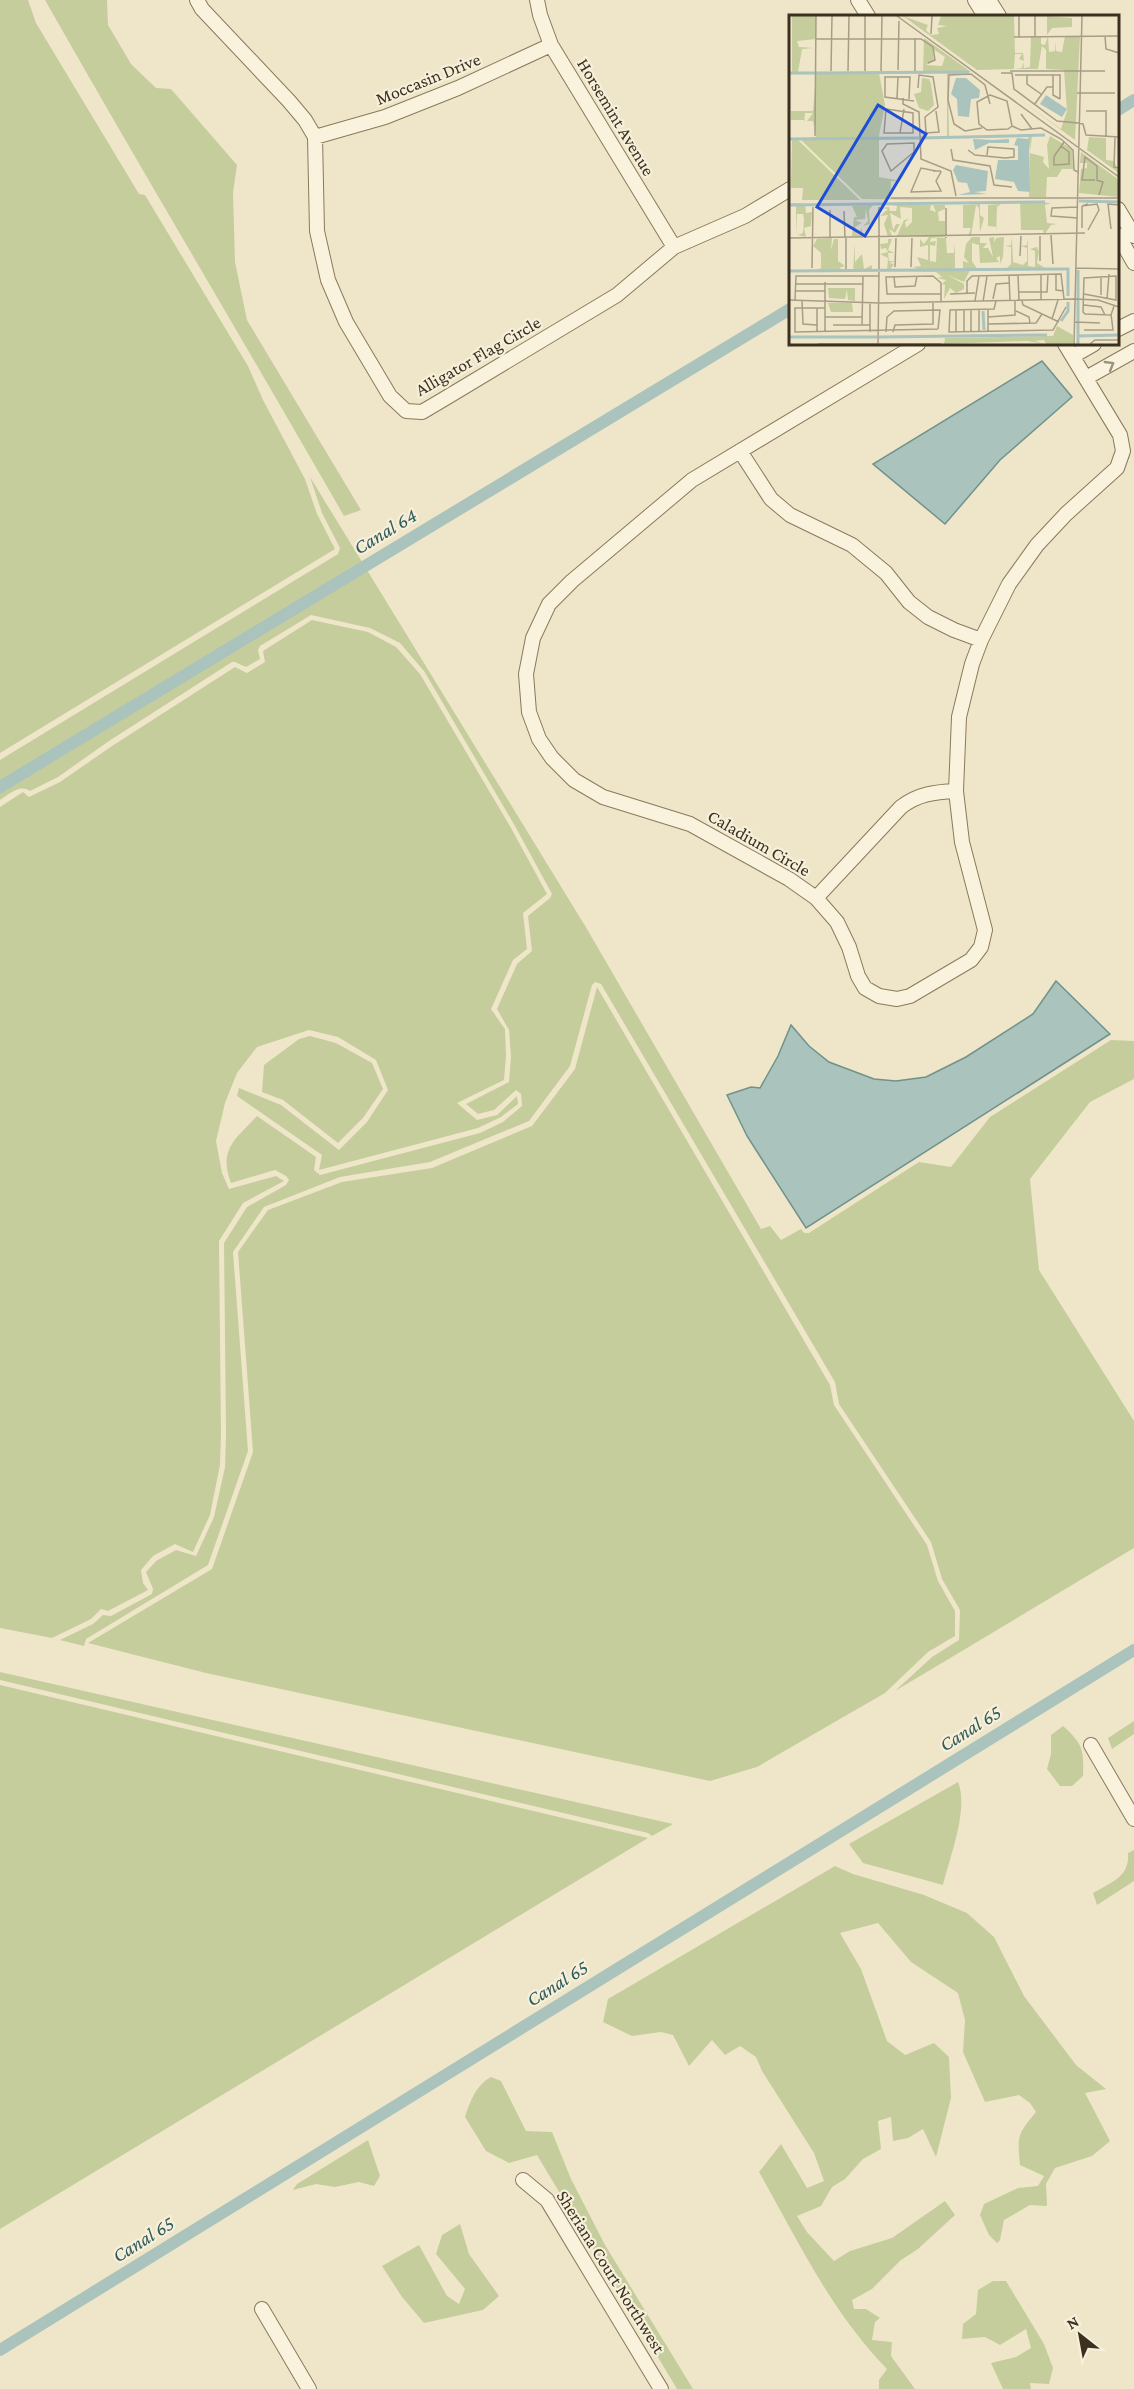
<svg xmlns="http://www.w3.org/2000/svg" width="1134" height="2389" font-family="'Crimson Pro',serif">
	<rect width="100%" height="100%" fill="#efe6c9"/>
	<path fill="#c5cd9c" d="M 0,0 L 28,0 L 36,23 L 139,194 L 145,195 L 248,366 L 263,400 L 305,479 L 317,514 L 335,549 L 0,753 Z
		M 45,0 L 107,0 L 108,25 L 131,64 L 156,88 L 171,89 L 237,165 L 233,193 L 235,262 L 247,320 L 361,510 L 344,516 C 245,343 143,173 45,0 Z
		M 310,477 L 587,929 L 761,1229 L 770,1226 L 781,1240 L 801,1229 L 804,1233 L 809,1233 L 919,1162 L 951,1167 L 990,1117 L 1111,1040 L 1134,1041 L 1134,1079 L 1090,1102 L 1030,1179 L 1039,1270 L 1134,1421 L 1134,1548 L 895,1691 L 932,1657 L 959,1640 L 960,1610 L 942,1579 L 931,1542 L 839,1404 L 835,1382 L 601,984 L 595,982 L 592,985 L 570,1066 L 529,1121 L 430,1162 L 340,1177 L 264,1207 L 233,1252 L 248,1451 L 208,1565 L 86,1639 L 84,1646 L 60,1640 L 93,1624 L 103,1615 L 111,1616 L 152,1594 L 153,1589 L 146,1572 L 156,1561 L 176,1550 L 196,1556 L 214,1517 L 225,1467 L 226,1434 L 224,1243 L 247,1207 L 286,1185 L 289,1180 L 286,1176 L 275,1170 L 231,1183 C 218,1149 236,1139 257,1116 L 316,1157 L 314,1170 L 320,1175 L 480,1133 L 503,1122 L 522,1106 L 521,1094 L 516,1090 L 494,1110 L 478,1114 L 466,1104 L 509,1082 L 511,1057 L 509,1030 L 497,1009 L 517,964 L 532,951 L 528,916 L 550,898 L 552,894 L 515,826 L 424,671 L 400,643 L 370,628 L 311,615 L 260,646 L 258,650 L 260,659 L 246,667 L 235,662 L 232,662 L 109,741 L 58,777 L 30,791 C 19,784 10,794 0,800 L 0,760 L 338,554 L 340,548 L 322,513 Z
		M 312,620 L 368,632 L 396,647 L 420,674 L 511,828 L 547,894 L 523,913 L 527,949 L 513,960 L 491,1009 L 505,1029 L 506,1056 L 504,1080 L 457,1103 L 477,1120 L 497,1115 L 517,1096 L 518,1104 L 501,1117 L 478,1128 L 319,1170 L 322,1155 L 237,1096 L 239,1088 L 281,1105 L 339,1150 L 367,1122 L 388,1090 L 376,1060 L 338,1037 L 309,1030 L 257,1047 L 237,1073 L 225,1103 L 216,1141 L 222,1173 L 229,1189 L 276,1176 L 284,1181 L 243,1203 L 219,1241 L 221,1433 L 220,1465 L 210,1515 L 193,1552 L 175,1544 L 153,1556 L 141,1570 L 143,1583 L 148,1590 L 108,1611 L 101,1609 L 91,1619 L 52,1638 L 0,1628 L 0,807 L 23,792 L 29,797 L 60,782 L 112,746 L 235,667 L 247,673 L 265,662 L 263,651 Z
		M 597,987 L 830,1385 L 834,1405 L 927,1545 L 938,1581 L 955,1611 L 955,1636 L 928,1652 L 885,1693 L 757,1767 L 710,1781 L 206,1673 L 88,1643 L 212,1569 L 253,1452 L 238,1252 L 268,1210 L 342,1182 L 432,1168 L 532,1126 L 575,1069 Z
		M 310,1036 L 336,1043 L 372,1063 L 383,1089 L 363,1118 L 338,1143 L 283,1100 L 262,1092 L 264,1065 L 299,1039 Z
		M 0,1672 L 673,1824 L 652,1836 L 648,1833 L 0,1680 Z
		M 0,1685 L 648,1838 L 0,2229 Z
		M 1134,1721 L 1134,1734 L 1112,1749 L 1108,1738 Z
		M 1063,1726 C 1083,1744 1084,1750 1083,1776 L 1072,1786 L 1060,1786 L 1047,1769 L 1051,1754 L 1051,1735 Z
		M 958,1782 C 969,1808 950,1857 943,1885 L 863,1863 L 849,1844 Z
		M 1134,1850 L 1134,1881 L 1097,1905 L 1093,1893 C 1111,1882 1130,1877 1128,1853 Z
		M 835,1866 L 853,1874 L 924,1895 L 967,1913 L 994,1937 L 1024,1996 L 1076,2065 L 1106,2089 L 1085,2093 L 1110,2141 L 1092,2156 L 1055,2168 L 1046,2184 L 1047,2206 L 1030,2205 L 1004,2220 L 1000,2240 L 997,2243 L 989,2235 L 980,2215 L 984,2204 L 1018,2188 L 1038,2186 L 1044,2176 L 1020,2165 C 1017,2135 1018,2134 1036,2112 L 1030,2103 L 1019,2095 L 985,2102 L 963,2052 L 965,2020 L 958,1993 L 911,1962 L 878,1923 L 840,1933 L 861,1969 L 887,2041 L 905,2055 L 934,2043 L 949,2057 L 951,2098 L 936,2157 L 923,2129 L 908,2138 L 893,2141 L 891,2117 L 878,2121 L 881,2149 L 863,2159 L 845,2179 L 832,2187 L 821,2206 L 797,2216 L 807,2232 L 834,2261 L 850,2251 L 892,2238 L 945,2201 L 955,2215 L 918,2249 L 901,2260 L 872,2289 L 852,2300 L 854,2309 L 866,2309 L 880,2318 L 875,2322 L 872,2340 L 892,2342 L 891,2356 L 915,2389 L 879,2389 L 879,2380 L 887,2369 C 832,2313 798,2241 759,2172 L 781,2144 L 807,2188 L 824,2181 L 814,2153 L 762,2071 L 756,2057 L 740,2046 L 725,2055 L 712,2040 L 689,2066 L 673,2035 L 661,2032 L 632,2036 L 603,2022 L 608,1999 Z
		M 491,2077 L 501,2081 L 526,2131 L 552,2132 L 571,2179 L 605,2245 L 693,2389 L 677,2389 L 537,2155 L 509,2163 L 486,2151 L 465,2117 C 470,2101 476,2085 491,2077 Z
		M 368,2140 L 380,2176 L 374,2186 L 359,2182 L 335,2187 L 316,2184 L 293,2190 L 297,2184 Z
		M 460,2224 L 469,2254 L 499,2296 L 483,2310 L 424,2323 L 402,2297 L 382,2266 L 419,2245 L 447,2296 L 459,2304 L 465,2289 L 436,2254 L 442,2235 Z
		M 993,2281 L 1006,2281 L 1044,2344 L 1053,2368 L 1049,2384 L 1030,2383 L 1031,2389 L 1003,2389 L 991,2363 L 1016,2357 L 1031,2348 L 1026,2329 L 1000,2345 L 985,2337 L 962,2339 L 963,2324 L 976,2314 L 978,2290 Z"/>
	<path fill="#aac3bd" stroke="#70928b" stroke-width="1.5" d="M 1042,361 L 1072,397 L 1000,460 L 945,524 L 873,464 Z
		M 1056,981 L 1110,1034 L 806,1228 L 747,1136 L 727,1095 L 751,1087 L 760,1088 L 778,1056 L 791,1025 L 809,1046 L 829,1062 L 874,1079 L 896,1081 L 926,1077 L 966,1057 L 1033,1014 Z"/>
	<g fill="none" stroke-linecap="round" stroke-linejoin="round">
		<path stroke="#aac3bd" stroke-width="12" d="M 1118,110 L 1134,100
			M 0,787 L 790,309
			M 0,2350 L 1134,1650"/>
		<g stroke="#8b795d" stroke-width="16">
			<path id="minor" d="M 197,0 L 202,9 L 289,101 L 305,120 L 315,137 L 317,231 L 328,280 L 346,322 L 390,396 L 406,411 L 422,412 L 444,399 L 617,295 L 674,247 L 745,216 L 790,189
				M 537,0 L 540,15 L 551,45 L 674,247
				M 858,0 L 868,16
				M 975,0 L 985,16
				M 989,0 L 999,16
				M 315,137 L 385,117 L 458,88 L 551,45
				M 1118,209 L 1134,236
				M 1118,235 L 1134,263
				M 1118,329 L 1134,321
				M 918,344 L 692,480 L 572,581 L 549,604 L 533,638 L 526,674 L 529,712 L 539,739 L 552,758 L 574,780 L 603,797 L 690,824 L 789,879 L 816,898 L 837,922 L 849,947 L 858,976 L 865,988 L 879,996 L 897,999 L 910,996 L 971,960 L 981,947 L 985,930 L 962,842 L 956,791 L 959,717 L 972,664 L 981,640 L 1009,584 L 1037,545 L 1066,514 L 1117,468 L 1123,451 L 1120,435 L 1065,344
				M 1073,356 L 1094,344
				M 1086,378 L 1134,351
				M 740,451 L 771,499 L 790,515 L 852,545 L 886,573 L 909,602 L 928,617 L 954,630 L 981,640
				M 816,898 L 901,807 C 918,794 934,792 956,791
				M 1091,1745 L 1134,1819
				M 523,2180 L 547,2200 L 661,2389
				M 262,2309 L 309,2389"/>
		</g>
		<use href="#minor" stroke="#f9f2dd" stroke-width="14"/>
	</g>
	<defs><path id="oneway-chevron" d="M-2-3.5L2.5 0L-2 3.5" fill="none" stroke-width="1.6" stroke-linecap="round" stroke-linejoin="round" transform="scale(1.5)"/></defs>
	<use stroke="#9a917f" href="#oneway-chevron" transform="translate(1110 365) rotate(-30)"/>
	<g text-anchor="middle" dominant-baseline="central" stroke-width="4.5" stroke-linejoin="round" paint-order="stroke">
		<g font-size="18" fill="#3c3021" stroke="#f6efd9">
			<text transform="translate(428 79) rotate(-22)">Moccasin Drive</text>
			<text transform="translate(616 117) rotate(59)">Horsemint Avenue</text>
			<text transform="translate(478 356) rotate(-30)">Alligator Flag Circle</text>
			<text transform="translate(759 843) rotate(30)">Caladium Circle</text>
			<text transform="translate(611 2272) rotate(58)">Sheriana Court Northwest</text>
		</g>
		<g font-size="20" font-style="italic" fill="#305b5b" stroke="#f6efd9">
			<text transform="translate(385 531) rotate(-31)">Canal 64</text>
			<text transform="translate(970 1728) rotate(-32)">Canal 65</text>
			<text transform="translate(557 1983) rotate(-32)">Canal 65</text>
			<text transform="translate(143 2239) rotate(-32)">Canal 65</text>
		</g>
	</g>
	<g transform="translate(789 15)">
		<rect width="330" height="330" fill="#efe6c9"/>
		<path d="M 3,1 L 27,1 L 27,24 L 8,26 L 10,32 L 25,33 L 13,34 L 9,57 L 3,57 ZM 114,1 L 139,10 L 137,15 L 142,20 L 150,19 L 148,13 L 158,11 L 149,10 L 152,1 L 225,1 L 226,38 L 234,38 L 235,46 L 230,44 L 233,39 L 226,39 L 225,54 L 188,55 ZM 258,1 L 283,3 L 283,12 L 263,13 L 258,20 ZM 242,21 L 252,21 L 252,29 L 256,30 L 259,21 L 260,37 L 266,36 L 267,26 L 267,36 L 273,37 L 276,21 L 291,21 L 286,125 L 227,82 L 272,114 L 278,96 L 275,55 L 257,54 L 257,35 L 253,31 L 249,54 L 226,54 L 233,53 L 234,47 L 235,53 L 241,52 ZM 135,23 L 182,57 L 159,60 L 160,123 L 243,121 L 241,136 L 239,122 L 158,123 L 158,58 L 90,58 L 96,90 L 90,121 L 90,162 L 113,166 L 102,166 L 101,183 L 153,185 L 73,184 L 11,124 L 27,122 L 24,106 L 18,106 L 24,98 L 16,98 L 15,110 L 15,105 L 2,105 L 2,96 L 24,96 L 27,58 L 134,57 ZM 144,34 L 156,42 L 153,51 L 137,50 L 145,46 ZM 133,63 L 140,64 L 142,69 L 145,90 L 139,96 L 130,93 L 125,79 L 132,77 ZM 261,121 L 283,134 L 284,154 L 273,154 L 268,162 L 258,162 L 257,182 L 240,182 L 241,138 L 255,142 L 254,147 L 260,154 L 258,130 ZM 300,122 L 317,123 L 317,145 L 325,146 L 330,158 L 298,135 ZM 3,124 L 9,125 L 71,185 L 13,185 L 14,173 L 2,173 ZM 292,137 L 330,165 L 330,182 L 290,178 L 292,154 L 298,153 L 298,148 L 291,148 ZM 231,186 L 262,188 L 256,190 L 258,208 L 268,209 L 262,210 L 255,220 L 254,215 L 232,215 ZM 2,188 L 16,189 L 17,198 L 23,197 L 22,211 L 15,213 L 17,222 L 9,220 L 14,218 L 15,204 L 14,199 L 8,199 L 7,222 L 7,192 ZM 191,189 L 191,200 L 195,203 L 191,217 L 190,193 L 187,190 L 182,221 L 179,221 L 182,213 L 174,213 L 174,190 ZM 212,189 L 208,192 L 207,221 L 207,212 L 199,211 L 199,190 ZM 84,190 L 80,195 L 81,209 L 74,211 L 79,206 L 77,194 L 76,204 L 66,205 L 73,208 L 66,212 L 69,220 L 73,213 L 73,222 L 63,221 L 65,202 L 68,202 L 63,191 ZM 102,190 L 142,190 L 141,195 L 147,197 L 144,190 L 156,190 L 156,194 L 149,197 L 150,206 L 156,206 L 156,222 L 142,223 L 141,227 L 147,226 L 146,231 L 141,230 L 141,246 L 147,247 L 148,223 L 157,223 L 158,238 L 165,238 L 166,229 L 166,256 L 174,256 L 174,246 L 180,248 L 175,242 L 177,229 L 183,222 L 191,222 L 191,228 L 198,228 L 194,233 L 199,233 L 204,242 L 200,223 L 205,222 L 205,228 L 207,223 L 215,222 L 214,242 L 211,249 L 211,241 L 207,243 L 210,247 L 191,248 L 190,230 L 183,228 L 183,246 L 188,254 L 218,253 L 222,249 L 222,232 L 216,231 L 222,230 L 223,222 L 224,247 L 234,250 L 238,246 L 238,233 L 232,231 L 238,230 L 239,223 L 239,251 L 246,252 L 246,236 L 241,234 L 241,222 L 241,234 L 248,232 L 250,237 L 248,248 L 256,253 L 181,255 L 175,267 L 158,260 L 175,269 L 175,274 L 167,278 L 161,273 L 155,284 L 156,270 L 153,269 L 157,265 L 148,263 L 153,262 L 147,257 L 91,256 L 98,255 L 99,243 L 91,239 L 99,237 L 97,233 L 92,234 L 91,229 L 99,228 L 99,224 L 103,224 L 99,235 L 105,238 L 99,238 L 100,246 L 106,246 L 100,248 L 105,249 L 101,255 L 129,254 L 124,252 L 132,251 L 128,242 L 139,245 L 139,230 L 131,232 L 131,224 L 135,229 L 140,222 L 108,221 L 115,205 L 120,204 L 116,207 L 117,213 L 123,207 L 123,193 L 111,192 L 112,204 L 101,198 L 104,215 L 107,209 L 111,209 L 106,218 L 100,214 L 103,220 L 99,222 L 95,209 L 99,200 L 91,201 L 99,194 L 91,193 L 100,192 L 101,196 L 107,196 L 108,191 ZM 43,223 L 42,235 L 45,224 L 49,224 L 49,246 L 56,251 L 50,253 L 56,256 L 24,256 L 32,253 L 32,238 L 24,231 L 28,224 ZM 66,228 L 66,247 L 73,239 L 75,254 L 83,250 L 83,254 L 89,256 L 64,256 ZM 39,273 L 66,273 L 66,286 L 59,285 L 58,275 L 56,284 L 40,283 ZM 39,288 L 63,288 L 64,297 L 42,297 ZM 268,311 L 284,320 L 284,329 L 257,329 L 255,325 L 246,326 L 255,329 L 238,326 L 155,329 L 156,323 L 264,321 Z" fill="#c5cd9c" fill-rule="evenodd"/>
		<path d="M 167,63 L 177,63 L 191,75 L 190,83 L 182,84 L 180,102 L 169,101 L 168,84 L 162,79 ZM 257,80 L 278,94 L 273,102 L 251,89 ZM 228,123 L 240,124 L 241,177 L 229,176 L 225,167 L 206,164 L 209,145 L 229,145 L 229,131 L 225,130 ZM 184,124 L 204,125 L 220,124 L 220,128 L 200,128 L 186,135 ZM 167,150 L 199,156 L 197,176 L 185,177 L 198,179 L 169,180 L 181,177 L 178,168 L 169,167 L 164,155 Z" fill="#aac3bd"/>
		<path fill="none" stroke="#aac3bd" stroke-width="3" d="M 0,58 L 26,58M 27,58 L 180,57M 132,123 L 256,120M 0,124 L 130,123M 290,186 L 330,187M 0,190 L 256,187M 276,254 L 279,254 L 279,281M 0,256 L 276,254M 289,284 L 289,255M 194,296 L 195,315M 272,306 L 279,296 L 279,287M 289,307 L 289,285M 289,308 L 289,329M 289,321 L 330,320M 0,322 L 88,322M 90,322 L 258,320"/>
		<path fill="none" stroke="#a79d86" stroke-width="1.5" d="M 108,1 L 330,162M 142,19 L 143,1M 246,21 L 246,1M 316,21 L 317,34 L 330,38M 225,22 L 330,21M 230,22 L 230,1M 27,24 L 132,24 L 144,32 L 146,45 L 139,48M 109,55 L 110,6M 42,56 L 43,1M 59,56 L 60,1M 76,56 L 76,1M 92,56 L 93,1M 126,56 L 126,23M 221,56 L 316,56M 212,58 L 223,58 L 225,74 L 268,106 L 289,108M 226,60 L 271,60 L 271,84M 238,60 L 238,69 L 252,79M 264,60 L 264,80 L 271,84M 129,73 L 130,60 L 144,62 L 149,92 L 136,102 L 137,118 L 150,117 L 147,96M 288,78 L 326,78M 201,80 L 218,86 L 223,111 L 219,114 L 198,115 L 190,109 L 188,87 ZM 108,83 L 109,62M 114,83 L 114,89 L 130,97 L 132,144 L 162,156 L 167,181M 120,84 L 121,62 L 96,62 L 96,82 L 125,86M 245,90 L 258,72 L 264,72M 97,94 L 124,98 L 124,118 L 95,118 ZM 297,96 L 317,96 L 317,122M 232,99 L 243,114M 289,108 L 294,109 L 297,120 L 330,122M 223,111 L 232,115 L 252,113 L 272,124 L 284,135 L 285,155 L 289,157M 193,113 L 176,116 L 165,109 L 159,85 L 160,60 L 182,59 L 196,70 L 201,89M 111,118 L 115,94M 26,121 L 27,1M 326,122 L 325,152 L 330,153M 98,129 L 125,128 L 125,137 L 102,156 L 93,136 ZM 272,131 L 280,137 L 280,149 L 265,150 L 265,142 L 266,140 L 275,127M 162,134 L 164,145 L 201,151 L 205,170 L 223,172M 179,135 L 186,140 L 216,143 L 225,142 L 225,134 L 199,132 L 198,140M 144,156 L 151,156 L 152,157 L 147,166 L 152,176 L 122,177 L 132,153 L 147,156M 306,165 L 293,165 L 296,142 L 308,151 L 308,164M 307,165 L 314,167 L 310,180M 102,183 L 330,183M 299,189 L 293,191 L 308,189 L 310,195 L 299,215M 288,192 L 263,193 L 262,201 L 289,203M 55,196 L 56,223M 293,213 L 293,191M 322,214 L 319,189 L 330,190M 262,220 L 264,249M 0,223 L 296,218M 41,223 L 41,195M 157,223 L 157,193M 231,241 L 232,221M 251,246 L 251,221M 106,252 L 107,223M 122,252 L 123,223M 23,253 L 24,192M 287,253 L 330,254M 57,254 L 57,223M 90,254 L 90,192M 252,259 L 252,285M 267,259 L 267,275 L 275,276M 220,260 L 221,286M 229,260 L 230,285M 105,261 L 106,272 L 126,271 L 128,261M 36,267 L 36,317M 6,269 L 74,269M 6,276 L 36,276M 229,277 L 258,277 L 259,259M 178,278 L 178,266 L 183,261 L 272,259 L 275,284M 152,279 L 98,279 L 97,262 L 144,261 L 152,268 L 152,288M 161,279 L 186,278M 295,279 L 327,285 L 327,261 L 295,263 L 294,297 L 296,299 L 322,300 L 325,291M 312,280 L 312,261M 204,284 L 207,269 L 220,268M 284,284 L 309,285 L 330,292M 318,284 L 320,259M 0,285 L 91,288 L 287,284M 6,285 L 7,261 L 90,261M 13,285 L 14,309 L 28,310M 186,286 L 190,261M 207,286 L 205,294 L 161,295 L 160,317 L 264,315 L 277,292M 233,286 L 234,290 L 270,307M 194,287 L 198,261M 295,290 L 312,292 L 316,300M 28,293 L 28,317M 36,293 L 6,293 L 6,317 L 149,314M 199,294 L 199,317M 227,296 L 240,302 L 241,308M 36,302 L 73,302M 199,302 L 226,300 L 226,286M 263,304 L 269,285M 286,307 L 311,308M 199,309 L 247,308 L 253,299M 44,310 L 81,310M 73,310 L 74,261M 295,315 L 324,315 L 322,299M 81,317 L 81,287M 97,317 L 98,302 L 105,296 L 151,295 L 149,314M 104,317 L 106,310 L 144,309 L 144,287M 167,317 L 167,295M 175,317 L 175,295M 182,317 L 182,295M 190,317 L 190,295M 29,329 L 152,329M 89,329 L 90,257M 285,329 L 293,1M 301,329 L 306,325 L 330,325"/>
		<path fill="#1d4ed8" fill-opacity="0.15" stroke="#1d4ed8" stroke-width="3" d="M 89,90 L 137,119 L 76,221 L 28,192 Z"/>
		<rect width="330" height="330" fill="none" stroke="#3c3021" stroke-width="3"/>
	</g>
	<g transform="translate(1080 2335) rotate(329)" stroke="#f6efd9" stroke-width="4.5" paint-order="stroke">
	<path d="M0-4.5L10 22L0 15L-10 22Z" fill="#3c3021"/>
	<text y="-9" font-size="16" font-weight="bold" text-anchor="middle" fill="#3c3021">N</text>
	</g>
</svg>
